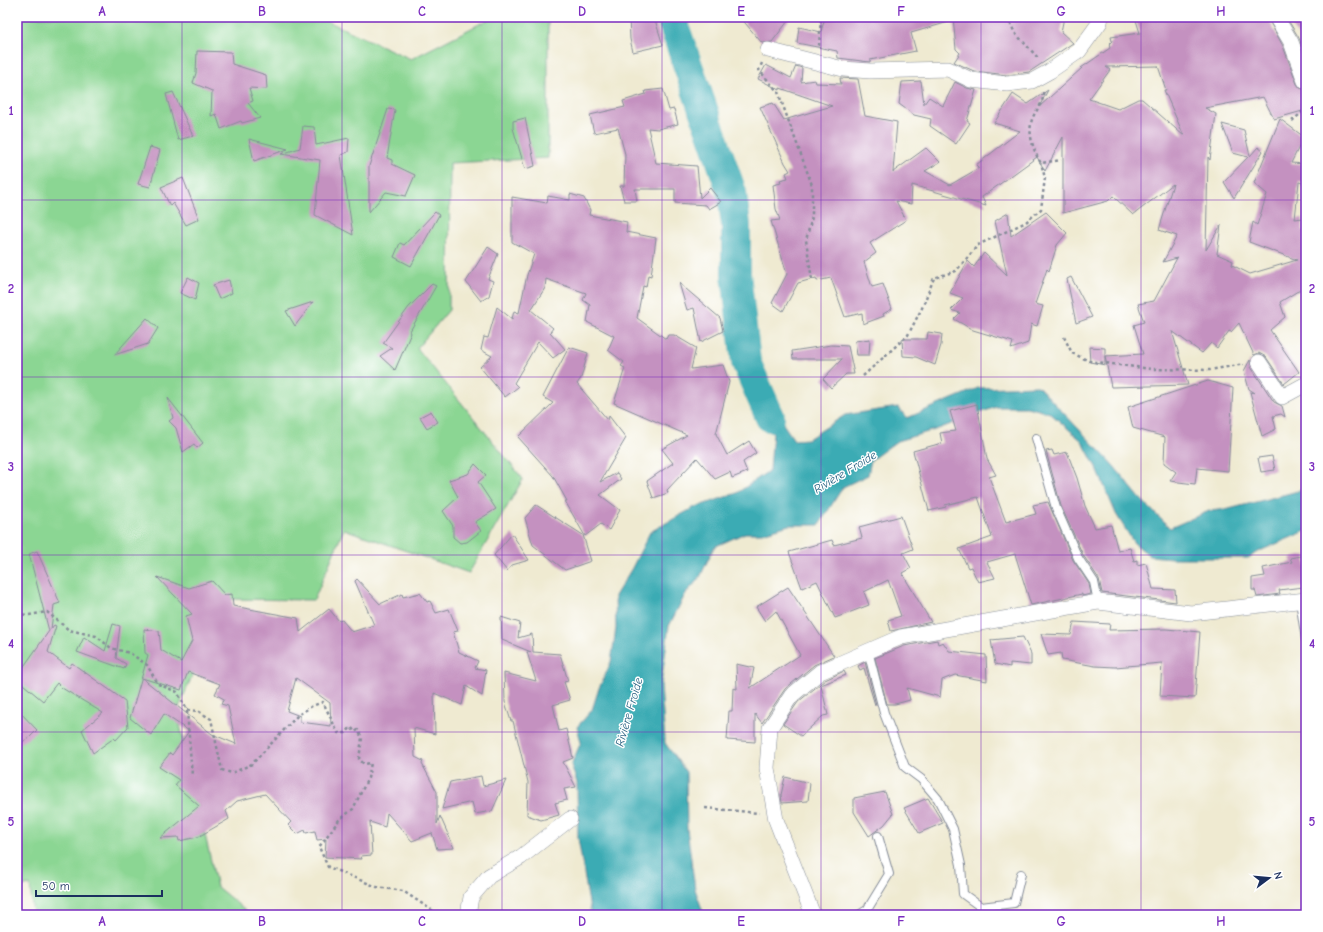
<svg xmlns="http://www.w3.org/2000/svg" width="1323" height="932" font-family="'Comic Neue',sans-serif">
	<rect width="100%" height="100%" fill="#fff"/>
	<filter id="ink" filterUnits="userSpaceOnUse"><feTurbulence type="fractalNoise" baseFrequency=".025" numOctaves="2"/><feDisplacementMap in="SourceGraphic" scale="8" xChannelSelector="R" yChannelSelector="G"/><feConvolveMatrix kernelMatrix="1 2 1 2 8 2 1 2 1" color-interpolation-filters="sRGB"/></filter>
	<filter id="wash" filterUnits="userSpaceOnUse"><feTurbulence type="fractalNoise" baseFrequency=".012" numOctaves="4" result="noise"/><feDisplacementMap in="SourceGraphic" scale="16" xChannelSelector="R" yChannelSelector="G"/><feGaussianBlur stdDeviation="0.9" result="paint"/><feColorMatrix in="noise" values="0 0 0 0 0 0 0 0 0 0 0 0 0 0 0 0 0 1.4 0 .05"/><feComposite in="paint" operator="in"/></filter>
	<g filter="url(#wash)">
		<rect width="100%" height="100%" fill="#efead1"/>
		<path fill="#8bd693" stroke="#538278" d="M 17,17 L 318,17 L 411,59 L 493,17 L 548,17 L 548,158 L 450,163 L 449,310 L 417,348 L 523,479 L 469,573 L 344,529 L 314,600 L 224,599 L 177,712 L 217,887 L 251,915 L 33,915 L 30,885 L 17,888 Z"/>
		<path fill="#3aabb4" stroke="#2a6d89" d="M 753,379 L 794,440 L 808,439 L 845,415 L 898,407 L 907,418 L 978,388 L 1038,386 L 1113,465 L 1139,497 L 1170,528 L 1209,511 L 1229,509 L 1298,491 L 1306,484 L 1306,531 L 1262,550 L 1248,558 L 1172,558 L 1150,556 L 1134,543 L 1116,514 L 1097,469 L 1082,441 L 1050,413 L 1027,407 L 996,407 L 938,429 L 897,441 L 871,460 L 868,475 L 843,487 L 819,525 L 789,525 L 762,533 L 745,533 L 714,547 L 700,577 L 685,595 L 669,626 L 661,686 L 665,743 L 686,772 L 687,829 L 695,889 L 704,915 L 591,915 L 578,838 L 577,783 L 571,765 L 581,742 L 577,727 L 592,710 L 599,688 L 611,662 L 616,628 L 615,596 L 632,568 L 650,532 L 693,508 L 737,493 L 770,470 L 773,433 L 759,413 Z"/>
		<g fill="none" stroke-linecap="round" stroke-linejoin="round">
			<path stroke="#3aabb4" stroke-width="30" d="M 671,17 L 732,193 L 736,225 L 736,274 L 746,362 L 770,417"/>
		</g>
		<g id="blocks">
			<path fill="#c491c0" fill-rule="evenodd" d="M 629,17 L 654,17 L 663,45 L 633,52 L 630,39 Z
				M 740,17 L 791,17 L 772,42 L 762,43 Z
				M 825,17 L 951,17 L 952,21 L 911,33 L 916,51 L 870,60 L 870,62 L 838,58 L 837,51 L 797,43 L 799,27 L 821,32 Z
				M 953,17 L 1064,17 L 1061,32 L 1073,43 L 1029,72 L 1007,75 L 974,71 L 954,62 L 960,53 L 956,49 Z
				M 1135,17 L 1267,17 L 1283,46 L 1297,84 L 1300,88 L 1306,90 L 1306,110 L 1274,119 L 1263,97 L 1205,108 L 1216,114 L 1210,160 L 1208,157 L 1206,250 L 1221,225 L 1217,254 L 1233,261 L 1232,265 L 1250,274 L 1297,260 L 1249,242 L 1253,222 L 1257,225 L 1267,194 L 1254,183 L 1280,119 L 1304,137 L 1291,163 L 1306,164 L 1306,184 L 1299,182 L 1295,219 L 1303,218 L 1303,231 L 1306,231 L 1306,286 L 1280,302 L 1285,317 L 1270,330 L 1299,372 L 1284,384 L 1266,357 L 1259,353 L 1254,355 L 1239,323 L 1231,332 L 1229,331 L 1217,348 L 1211,343 L 1202,353 L 1172,331 L 1188,385 L 1111,387 L 1105,356 L 1143,354 L 1134,325 L 1144,322 L 1138,304 L 1154,301 L 1177,258 L 1163,262 L 1177,236 L 1159,230 L 1173,184 L 1133,215 L 1113,196 L 1108,201 L 1063,213 L 1063,137 L 1045,171 L 1037,157 L 982,197 L 986,206 L 912,185 L 911,204 L 896,201 L 906,220 L 870,243 L 876,253 L 864,262 L 872,287 L 883,284 L 892,309 L 883,314 L 884,316 L 863,324 L 862,313 L 845,317 L 831,278 L 817,281 L 816,278 L 798,283 L 783,311 L 772,303 L 787,274 L 771,221 L 780,220 L 776,209 L 773,185 L 781,183 L 780,180 L 788,178 L 786,173 L 790,171 L 785,163 L 760,107 L 773,103 L 784,120 L 832,106 L 780,88 L 780,90 L 758,79 L 766,65 L 791,78 L 796,66 L 802,68 L 801,82 L 815,80 L 816,83 L 841,84 L 840,78 L 858,79 L 865,116 L 897,122 L 893,172 L 926,148 L 940,162 L 925,171 L 950,185 L 979,168 L 976,165 L 1020,131 L 994,123 L 1013,94 L 1028,104 L 1048,90 L 1039,107 L 1082,68 L 1081,68 L 1110,48 L 1109,44 L 1112,41 L 1111,37 L 1140,33 ZM 1158,66 L 1166,90 L 1164,90 L 1184,136 L 1142,99 L 1138,99 L 1118,109 L 1089,99 L 1110,70 L 1106,67 Z
				M 1286,17 L 1306,17 L 1306,57 L 1299,38 Z
				M 197,51 L 231,52 L 232,64 L 266,75 L 267,89 L 249,88 L 253,101 L 248,103 L 260,118 L 242,123 L 241,121 L 221,129 L 216,114 L 211,116 L 212,91 L 193,83 L 196,73 Z
				M 921,81 L 924,104 L 929,97 L 943,106 L 955,82 L 967,88 L 976,90 L 967,121 L 970,123 L 956,144 L 930,126 L 931,119 L 914,115 L 899,104 L 902,82 Z
				M 663,89 L 669,110 L 674,109 L 678,124 L 658,129 L 648,128 L 656,163 L 697,166 L 700,198 L 710,188 L 721,202 L 709,209 L 706,205 L 675,203 L 675,189 L 635,189 L 637,201 L 624,201 L 620,186 L 624,186 L 625,154 L 618,128 L 594,133 L 590,115 L 625,107 L 623,101 L 646,94 L 645,91 Z
				M 173,92 L 193,136 L 178,140 L 166,94 Z
				M 388,109 L 395,110 L 387,158 L 392,160 L 392,164 L 415,175 L 406,196 L 386,192 L 369,212 L 369,166 Z
				M 525,118 L 535,166 L 525,169 L 513,128 L 513,121 Z
				M 1222,124 L 1244,130 L 1250,156 L 1258,147 L 1263,151 L 1234,198 L 1224,182 L 1248,157 L 1233,153 Z
				M 303,126 L 314,127 L 316,145 L 349,138 L 348,152 L 341,155 L 353,235 L 315,215 L 320,160 L 281,154 L 300,148 Z
				M 249,139 L 288,149 L 254,161 Z
				M 150,147 L 160,150 L 150,187 L 138,184 Z
				M 183,178 L 199,219 L 186,225 L 173,203 L 170,206 L 161,187 Z
				M 570,194 L 584,198 L 590,210 L 589,215 L 627,222 L 626,232 L 656,238 L 651,276 L 648,275 L 646,287 L 643,286 L 637,318 L 666,339 L 668,335 L 674,335 L 696,348 L 691,369 L 723,365 L 729,382 L 716,434 L 727,455 L 749,441 L 756,453 L 743,462 L 747,472 L 732,478 L 730,472 L 715,479 L 697,458 L 667,490 L 668,493 L 653,498 L 647,481 L 673,463 L 662,449 L 687,435 L 614,403 L 625,368 L 621,366 L 624,362 L 608,350 L 614,336 L 587,322 L 590,305 L 583,300 L 586,293 L 546,279 L 545,288 L 531,310 L 553,328 L 550,332 L 565,349 L 553,358 L 538,342 L 514,383 L 518,387 L 505,397 L 480,367 L 492,356 L 481,350 L 484,337 L 488,338 L 497,307 L 512,319 L 514,311 L 519,313 L 527,275 L 534,254 L 512,242 L 512,197 L 547,203 L 548,196 L 570,200 Z
				M 435,212 L 439,215 L 411,266 L 394,257 L 400,243 L 404,245 Z
				M 1046,212 L 1067,233 L 1057,245 L 1049,271 L 1047,269 L 1035,304 L 1043,306 L 1037,326 L 1031,324 L 1028,343 L 1011,349 L 1013,342 L 973,330 L 954,319 L 960,313 L 951,310 L 963,298 L 950,293 L 968,261 L 974,267 L 984,253 L 1007,275 L 995,221 L 1008,213 L 1011,236 Z
				M 488,247 L 498,254 L 488,279 L 493,281 L 489,296 L 481,301 L 466,282 Z
				M 188,277 L 199,283 L 195,300 L 180,293 Z
				M 1071,277 L 1092,317 L 1076,323 L 1067,279 Z
				M 229,280 L 232,293 L 219,299 L 213,285 Z
				M 679,283 L 720,318 L 723,331 L 701,342 L 694,308 L 687,310 Z
				M 432,284 L 436,286 L 410,331 L 411,333 L 395,370 L 380,356 L 392,348 L 383,343 L 409,307 Z
				M 313,302 L 295,326 L 286,311 Z
				M 147,318 L 158,328 L 148,344 L 114,355 Z
				M 928,332 L 942,334 L 941,345 L 935,365 L 916,357 L 903,356 L 902,339 L 927,339 Z
				M 870,339 L 869,355 L 857,355 L 855,341 Z
				M 831,345 L 848,346 L 854,374 L 846,374 L 831,388 L 823,379 L 842,359 L 793,359 L 792,351 Z
				M 569,347 L 588,353 L 581,378 L 577,384 L 608,420 L 609,416 L 626,438 L 600,482 L 617,473 L 621,479 L 600,495 L 620,510 L 609,530 L 601,524 L 585,536 L 565,501 L 567,501 L 553,476 L 518,437 L 553,403 L 543,397 Z
				M 1089,347 L 1105,348 L 1105,365 L 1090,362 Z
				M 1250,360 L 1251,367 L 1274,402 L 1282,406 L 1285,417 L 1281,414 L 1273,416 L 1276,429 L 1262,436 L 1250,392 L 1255,393 L 1249,389 L 1244,371 Z
				M 1208,381 L 1233,388 L 1228,471 L 1197,468 L 1195,484 L 1170,481 L 1176,472 L 1164,463 L 1165,437 L 1133,428 L 1128,407 Z
				M 168,398 L 203,443 L 197,448 L 194,444 L 183,452 L 176,428 L 169,421 L 173,418 Z
				M 977,404 L 987,459 L 996,475 L 989,477 L 1006,522 L 1036,514 L 1033,505 L 1048,502 L 1073,560 L 1089,584 L 1091,594 L 1082,596 L 1082,594 L 1031,605 L 1015,554 L 987,562 L 995,578 L 978,582 L 971,567 L 968,568 L 959,549 L 992,537 L 978,497 L 945,505 L 946,507 L 929,511 L 913,451 L 942,443 L 940,433 L 956,431 L 950,411 Z
				M 431,411 L 438,422 L 427,428 L 420,417 Z
				M 1052,450 L 1054,455 L 1067,452 L 1077,478 L 1085,506 L 1095,528 L 1111,525 L 1118,551 L 1130,548 L 1134,561 L 1137,560 L 1137,565 L 1146,563 L 1153,589 L 1175,590 L 1176,602 L 1102,593 L 1099,579 L 1083,555 L 1061,506 L 1046,451 Z
				M 1272,456 L 1275,470 L 1261,472 L 1258,458 Z
				M 475,464 L 486,475 L 478,482 L 496,509 L 475,522 L 481,531 L 467,542 L 460,543 L 453,537 L 453,526 L 443,511 L 458,497 L 449,480 L 468,474 Z
				M 536,505 L 583,535 L 591,561 L 565,570 L 533,545 L 525,518 Z
				M 901,516 L 913,549 L 903,553 L 911,568 L 902,573 L 931,622 L 891,631 L 888,620 L 901,616 L 888,580 L 864,592 L 869,605 L 835,618 L 817,581 L 802,588 L 789,552 L 832,540 L 834,545 L 862,538 L 859,527 Z
				M 512,534 L 529,560 L 512,565 L 507,571 L 494,555 Z
				M 37,551 L 60,603 L 54,605 L 51,629 L 54,625 L 56,626 L 48,652 L 69,668 L 72,663 L 125,701 L 128,727 L 116,740 L 114,738 L 93,753 L 82,730 L 103,713 L 62,688 L 57,683 L 43,701 L 17,679 L 17,676 L 49,631 L 29,554 Z
				M 1306,555 L 1306,591 L 1303,587 L 1279,590 L 1280,594 L 1257,597 L 1255,590 L 1252,590 L 1252,578 L 1265,576 L 1263,568 L 1292,562 L 1290,558 Z
				M 157,577 L 189,588 L 212,581 L 225,595 L 232,594 L 233,606 L 298,618 L 300,632 L 329,609 L 339,621 L 342,620 L 352,632 L 374,625 L 355,581 L 357,579 L 380,604 L 402,594 L 403,597 L 420,593 L 427,602 L 430,601 L 436,613 L 449,609 L 458,631 L 453,632 L 459,652 L 478,661 L 475,668 L 486,670 L 482,696 L 466,686 L 462,705 L 434,693 L 435,734 L 414,728 L 415,757 L 423,761 L 422,764 L 437,792 L 437,824 L 440,816 L 454,848 L 437,849 L 432,833 L 412,841 L 387,813 L 385,827 L 370,822 L 372,855 L 361,856 L 362,859 L 325,857 L 326,839 L 317,840 L 315,831 L 306,833 L 305,830 L 297,834 L 288,825 L 291,822 L 265,794 L 237,801 L 226,811 L 229,819 L 198,837 L 179,841 L 178,837 L 160,838 L 199,806 L 175,785 L 179,780 L 159,767 L 170,753 L 172,755 L 189,731 L 164,714 L 151,735 L 130,718 L 148,655 L 145,653 L 144,629 L 159,631 L 161,650 L 181,662 L 192,641 L 186,616 L 192,614 ZM 188,672 L 220,684 L 215,694 L 224,699 L 221,704 L 228,706 L 236,744 L 212,734 L 142,678 L 181,690 ZM 296,678 L 330,703 L 331,726 L 300,722 L 300,716 L 287,711 Z
				M 788,587 L 834,656 L 814,665 L 785,689 L 762,723 L 755,714 L 755,742 L 727,740 L 729,711 L 732,711 L 733,688 L 737,689 L 736,664 L 754,668 L 750,688 L 800,655 L 776,611 L 765,621 L 756,607 Z
				M 501,617 L 520,623 L 518,638 L 532,634 L 533,652 L 560,654 L 568,681 L 564,682 L 570,700 L 553,705 L 559,731 L 566,729 L 573,758 L 563,762 L 576,787 L 564,789 L 567,800 L 555,803 L 559,815 L 541,820 L 527,815 L 528,782 L 513,721 L 511,721 L 505,702 L 504,673 L 536,681 L 527,652 L 531,652 L 502,640 Z
				M 1074,622 L 1110,624 L 1109,630 L 1166,629 L 1200,632 L 1195,698 L 1160,696 L 1162,663 L 1115,667 L 1095,666 L 1062,660 L 1061,653 L 1048,655 L 1041,634 L 1071,635 Z
				M 113,624 L 120,626 L 116,658 L 126,664 L 124,669 L 77,652 L 84,637 L 105,651 Z
				M 1023,637 L 1031,654 L 1031,665 L 1010,663 L 1010,667 L 995,664 L 991,640 Z
				M 937,640 L 938,644 L 943,642 L 949,651 L 986,655 L 987,681 L 955,675 L 942,680 L 940,697 L 907,688 L 910,700 L 895,704 L 887,704 L 875,658 L 904,646 Z
				M 865,662 L 876,705 L 875,705 L 864,668 L 860,670 L 858,666 Z
				M 844,671 L 846,675 L 821,685 L 828,715 L 823,716 L 801,736 L 783,724 L 798,702 L 825,680 Z
				M 17,709 L 37,730 L 29,738 L 17,745 Z
				M 481,776 L 483,786 L 506,780 L 492,811 L 475,814 L 472,802 L 442,809 L 450,782 Z
				M 785,777 L 810,783 L 808,801 L 782,803 L 781,795 Z
				M 885,792 L 893,814 L 884,825 L 869,836 L 854,812 L 854,798 Z
				M 928,798 L 943,823 L 919,833 L 904,808 Z"/>
		</g>
	</g>
	<g filter="url(#ink)">
		<use href="#blocks" fill-opacity="0" stroke="#858c98" stroke-width="1"/>
		<g fill="none" stroke-linecap="round" stroke-linejoin="round">
			<g stroke="#858c98" stroke-width="10">
				<path id="lane" d="M 1036,438 L 1056,508 L 1078,558 L 1094,582 L 1098,602
					M 1300,601 L 1306,640
					M 868,651 L 884,713 L 905,767 L 921,779 L 938,799 L 953,829 L 961,865 L 963,894 L 981,907 L 1014,903 L 1021,874
					M 859,915 L 867,910 L 889,874 L 878,836"/>
			</g>
			<g stroke="#858c98" stroke-width="16">
				<path id="street" d="M 1276,17 L 1291,42 L 1305,81
					M 768,50 L 843,69 L 870,71 L 948,69 L 971,80 L 1007,84 L 1032,81 L 1050,71 L 1079,51 L 1100,22 L 1101,17
					M 1259,362 L 1282,397 L 1306,384
					M 468,915 L 471,897 L 489,876 L 521,857 L 570,819
					M 813,915 L 776,820 L 767,768 L 770,728 L 791,696 L 820,672 L 901,637 L 1098,602 L 1191,613 L 1306,600"/>
			</g>
			<path stroke="#858c98" stroke-width="2.5" stroke-dasharray="3 3" stroke-linecap="butt" d="M 1007,17 L 1015,33 L 1039,59
				M 819,46 L 821,17
				M 762,63 L 759,70 L 778,92 L 812,185 L 812,217 L 806,240 L 812,280
				M 1043,92 C 1044,102 1039,106 1034,115 C 1026,129 1033,151 1041,163 L 1061,160
				M 1292,121 L 1306,109
				M 1064,337 L 1072,353 L 1089,361 L 1151,369 L 1210,370 L 1244,364
				M 863,376 L 908,335 L 922,308 L 934,278 L 956,271 L 978,245 L 1026,222 L 1041,209 L 1045,178 L 1041,163
				M 17,614 L 29,615 L 47,612 L 69,630 L 96,636 L 111,648 L 130,653 L 147,665 L 158,684 L 177,692 L 187,710 L 192,776
				M 187,710 L 198,711 L 211,719 L 222,770 L 232,773 L 252,764 L 298,715 L 312,706 L 323,702 L 338,733 L 346,733 L 351,727 L 355,732 L 358,730 L 362,738 L 359,759 L 364,764 L 371,763 L 368,778 L 353,809 L 339,820 L 319,847 L 328,867 L 377,887 L 403,891 L 439,915
				M 705,808 L 759,813"/>
			<use href="#lane" stroke="#fff" stroke-width="8"/>
			<use href="#street" stroke="#fff" stroke-width="15"/>
		</g>
	</g>
	<path fill="none" stroke="#7b2cbf" stroke-width="1" stroke-opacity="0.55" d="M 182,17 L 182,915M 342,17 L 342,915M 502,17 L 502,915M 662,17 L 662,915M 821,17 L 821,915M 981,17 L 981,915M 1141,17 L 1141,915M 17,200 L 1306,200M 17,377 L 1306,377M 17,555 L 1306,555M 17,732 L 1306,732"/>
	<g text-anchor="middle" dominant-baseline="central" stroke-width="3" stroke-linejoin="round" paint-order="stroke">
		<g font-size="12" font-style="italic" fill="#276180" stroke="#fff">
			<text transform="translate(845 472) rotate(-31)">Rivière Froide</text>
			<text transform="translate(629 712) rotate(-74)">Rivière Froide</text>
		</g>
	</g>
	<rect width="1323" height="932" fill="none" stroke="#fff" stroke-width="44"/>
	<g transform="translate(1269 878) rotate(74)" stroke="#ffffff" stroke-width="3" paint-order="stroke">
	<path d="M0-3L7 15L0 10L-7 15Z" fill="#1b2f5e"/>
	<text y="-6" font-size="11" font-weight="bold" text-anchor="middle" fill="#1b2f5e">N</text>
	</g>
	<path d="M36 890v6h126v-6" fill="none" stroke="#1b2f5e" stroke-width="2"/>
	<text x="42" y="890" font-size="12" fill="#1b2f5e" stroke="#ffffff" stroke-width="3" paint-order="stroke">50 m</text>
	<rect x="22" y="22" width="1279" height="888" fill="none" stroke="#7b2cbf" stroke-width="1.5"/>
	<g font-size="13" text-anchor="middle" font-weight="bold" fill="#7b2cbf">
		<text x="102" y="16">A</text>
		<text x="262" y="16">B</text>
		<text x="422" y="16">C</text>
		<text x="582" y="16">D</text>
		<text x="741" y="16">E</text>
		<text x="901" y="16">F</text>
		<text x="1061" y="16">G</text>
		<text x="1221" y="16">H</text>
		<text x="11" y="115">1</text>
		<text x="1312" y="115">1</text>
		<text x="11" y="293">2</text>
		<text x="1312" y="293">2</text>
		<text x="11" y="471">3</text>
		<text x="1312" y="471">3</text>
		<text x="11" y="648">4</text>
		<text x="1312" y="648">4</text>
		<text x="11" y="826">5</text>
		<text x="1312" y="826">5</text>
		<text x="102" y="926">A</text>
		<text x="262" y="926">B</text>
		<text x="422" y="926">C</text>
		<text x="582" y="926">D</text>
		<text x="741" y="926">E</text>
		<text x="901" y="926">F</text>
		<text x="1061" y="926">G</text>
		<text x="1221" y="926">H</text>
	</g>
</svg>
